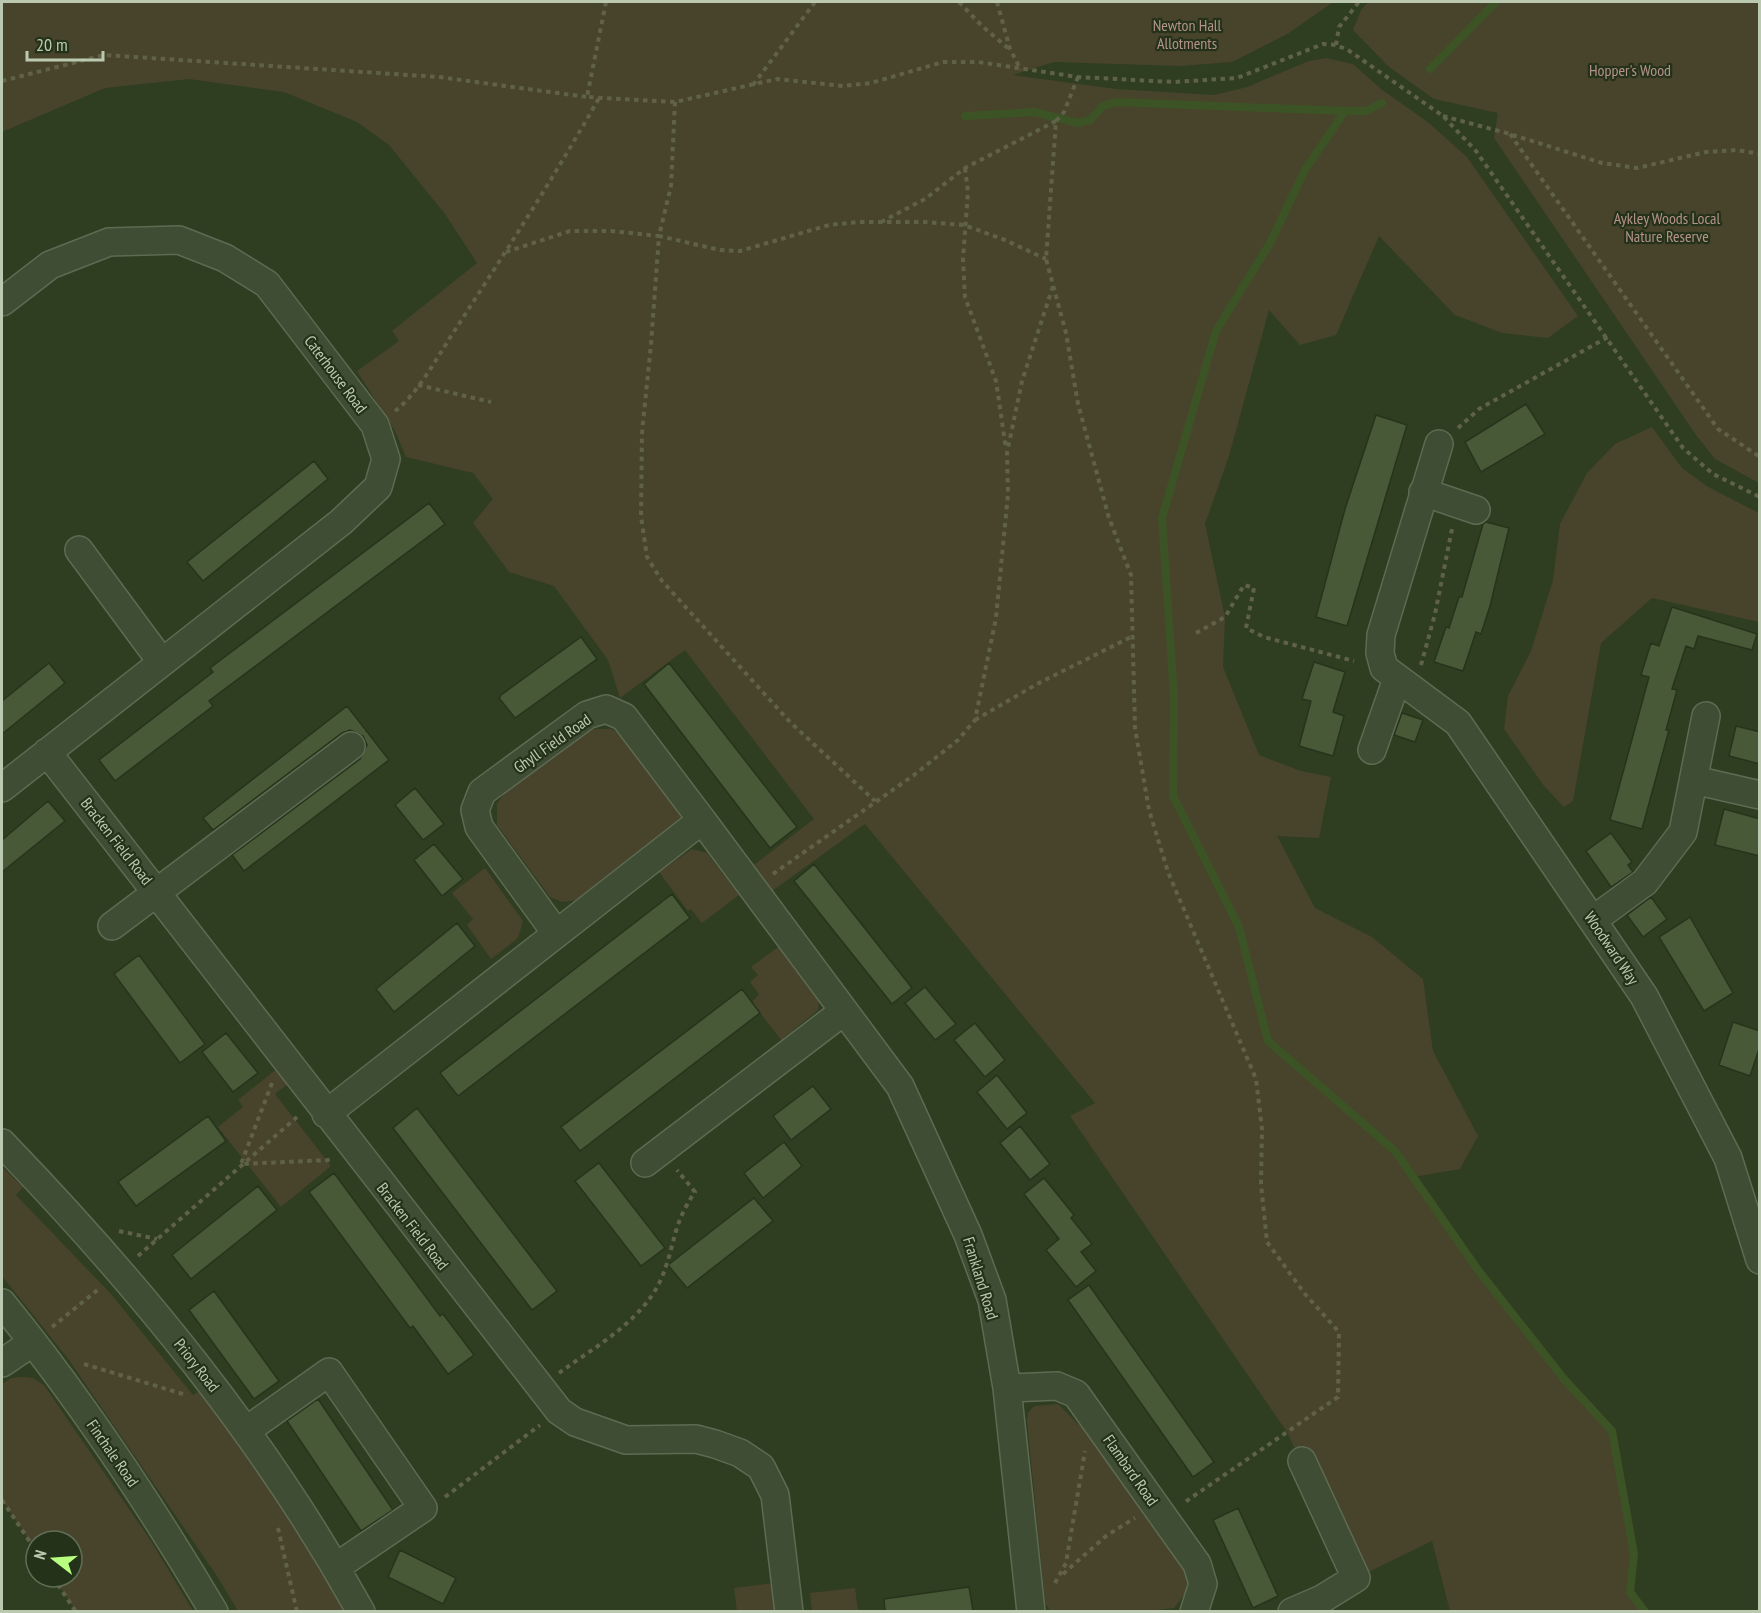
<svg xmlns="http://www.w3.org/2000/svg" width="1761" height="1613" font-family="'PT Sans Narrow',sans-serif">
	<rect width="100%" height="100%" fill="#2f3d21"/>
	<path fill="#48442b" d="M 2,2 L 1333,2 L 1289,33 L 1232,62 L 1180,66 L 1054,62 L 1013,75 L 1116,89 L 1214,95 L 1247,87 L 1309,61 L 1326,58 L 1353,64 L 1381,89 L 1429,123 L 1467,157 L 1578,316 L 1548,338 L 1502,333 L 1455,315 L 1379,236 L 1336,335 L 1300,345 L 1269,310 L 1229,456 L 1205,524 L 1225,617 L 1223,667 L 1259,755 L 1301,771 L 1331,777 L 1319,838 L 1277,836 L 1315,908 L 1372,937 L 1423,979 L 1433,1051 L 1478,1136 L 1460,1169 L 1413,1177 L 1478,1270 L 1564,1379 L 1612,1431 L 1634,1554 L 1630,1592 L 1645,1611 L 1450,1611 L 1432,1541 L 1356,1578 L 1287,1432 L 1070,1116 L 1095,1103 L 865,824 L 772,891 L 754,865 L 814,819 L 685,650 L 620,698 L 608,660 L 554,586 L 509,572 L 473,523 L 493,499 L 473,473 L 406,457 L 395,431 L 357,371 L 399,341 L 392,331 L 477,263 L 445,214 L 389,145 L 357,122 L 284,92 L 189,79 L 105,88 L 2,132 Z
		M 1368,2 L 1759,2 L 1759,483 L 1715,459 L 1696,435 L 1494,138 L 1498,113 L 1434,99 L 1389,67 L 1353,30 L 1361,10 Z
		M 1652,427 L 1682,468 L 1708,487 L 1759,513 L 1759,622 L 1652,598 L 1601,643 L 1573,801 L 1564,807 L 1544,786 L 1504,729 L 1508,696 L 1531,651 L 1553,580 L 1560,524 L 1587,473 L 1615,444 Z
		M 593,729 L 611,729 L 629,736 L 684,817 L 674,828 L 578,900 L 562,902 L 550,897 L 497,825 L 497,804 L 508,788 Z
		M 692,849 L 707,853 L 739,895 L 702,923 L 691,909 L 688,911 L 659,872 Z
		M 485,868 L 523,921 L 518,938 L 491,959 L 467,925 L 473,919 L 452,893 Z
		M 778,947 L 819,1002 L 818,1010 L 781,1040 L 752,1002 L 759,994 L 750,982 L 758,975 L 751,967 Z
		M 278,1068 L 289,1083 L 275,1094 L 331,1166 L 281,1207 L 218,1127 L 243,1107 L 238,1100 Z
		M 2,1167 L 23,1187 L 16,1195 L 111,1294 L 193,1395 L 201,1390 L 281,1505 L 346,1611 L 238,1611 L 217,1576 L 69,1360 L 2,1276 Z
		M 22,1377 L 33,1378 L 44,1385 L 151,1541 L 193,1611 L 76,1611 L 53,1577 L 72,1577 L 72,1541 L 36,1541 L 36,1551 L 2,1500 L 2,1384 L 11,1378 Z
		M 1058,1404 L 1088,1434 L 1187,1573 L 1188,1590 L 1174,1608 L 1140,1612 L 1051,1612 L 1045,1603 L 1027,1421 L 1028,1413 L 1034,1406 Z
		M 774,1583 L 777,1611 L 737,1611 L 734,1588 Z
		M 855,1588 L 858,1611 L 812,1611 L 810,1593 Z"/>
	<g fill="none" stroke-linecap="round" stroke-linejoin="round">
		<path stroke="#3c5425" stroke-width="8" d="M 1430,69 L 1496,2
			M 1382,103 L 1366,111 L 1345,111 L 1305,170 L 1270,243 L 1216,331 L 1162,518 L 1174,698 L 1173,796 L 1239,927 L 1268,1041 L 1395,1151 L 1478,1270 L 1564,1379 L 1612,1431 L 1634,1554 L 1630,1592 L 1645,1612
			M 965,116 L 1034,112 L 1078,123 L 1090,120 L 1103,106 L 1116,102 L 1345,111"/>
	</g>
	<path fill="#485937" stroke="#27341c" stroke-width="1.5" d="M 1526,404 L 1545,434 L 1481,472 L 1465,442 Z
		M 1376,415 L 1407,425 L 1347,626 L 1316,617 L 1345,509 Z
		M 314,461 L 328,479 L 203,581 L 187,562 Z
		M 429,503 L 445,524 L 209,701 L 213,706 L 115,781 L 99,760 L 213,672 L 210,668 Z
		M 1486,522 L 1509,528 L 1490,606 L 1481,634 L 1476,632 L 1463,671 L 1434,662 L 1446,627 L 1449,628 L 1459,597 L 1462,597 L 1483,524 Z
		M 1672,607 L 1757,634 L 1752,650 L 1698,636 L 1694,649 L 1686,646 L 1672,689 L 1677,690 L 1666,730 L 1669,730 L 1642,829 L 1610,820 L 1649,677 L 1641,675 L 1651,643 L 1659,646 Z
		M 581,637 L 597,659 L 515,718 L 499,698 L 501,695 Z
		M 1314,662 L 1345,672 L 1333,712 L 1344,716 L 1333,756 L 1299,746 L 1311,701 L 1302,699 Z
		M 49,663 L 65,683 L 2,734 L 2,701 Z
		M 669,663 L 797,827 L 770,848 L 644,684 Z
		M 347,706 L 389,760 L 244,871 L 232,855 L 360,759 L 367,745 L 363,736 L 350,730 L 342,733 L 213,830 L 203,818 Z
		M 1402,713 L 1423,720 L 1415,742 L 1394,735 Z
		M 1736,726 L 1760,732 L 1760,764 L 1729,756 Z
		M 415,788 L 444,824 L 423,840 L 395,805 Z
		M 48,801 L 65,821 L 2,872 L 2,840 Z
		M 1724,809 L 1760,819 L 1760,856 L 1715,845 Z
		M 1611,833 L 1632,862 L 1628,865 L 1633,872 L 1611,887 L 1586,851 Z
		M 434,844 L 463,879 L 442,896 L 414,860 Z
		M 814,864 L 912,988 L 892,1004 L 794,881 Z
		M 672,894 L 690,918 L 458,1096 L 440,1073 Z
		M 1651,897 L 1667,919 L 1643,937 L 1627,915 Z
		M 1690,917 L 1733,993 L 1704,1011 L 1659,937 Z
		M 457,923 L 475,946 L 394,1012 L 376,989 Z
		M 139,955 L 205,1044 L 180,1063 L 114,974 Z
		M 925,987 L 956,1024 L 935,1040 L 905,1003 Z
		M 742,989 L 760,1013 L 580,1151 L 561,1127 Z
		M 1733,1022 L 1760,1031 L 1760,1046 L 1750,1076 L 1719,1065 Z
		M 975,1023 L 1005,1060 L 985,1077 L 954,1040 Z
		M 226,1033 L 258,1073 L 233,1092 L 202,1052 Z
		M 997,1075 L 1027,1113 L 1007,1129 L 977,1092 Z
		M 813,1086 L 831,1109 L 791,1140 L 773,1116 Z
		M 417,1108 L 557,1291 L 532,1310 L 393,1128 Z
		M 208,1116 L 226,1141 L 136,1206 L 118,1182 Z
		M 1020,1126 L 1050,1164 L 1030,1180 L 1000,1143 Z
		M 784,1142 L 802,1166 L 763,1198 L 744,1173 Z
		M 599,1163 L 665,1248 L 641,1266 L 575,1181 Z
		M 334,1173 L 440,1316 L 443,1314 L 474,1355 L 448,1374 L 413,1326 L 410,1328 L 309,1192 Z
		M 1044,1178 L 1074,1215 L 1071,1218 L 1092,1244 L 1081,1252 L 1096,1271 L 1076,1287 L 1046,1250 L 1059,1239 L 1024,1194 Z
		M 258,1186 L 277,1210 L 191,1279 L 172,1255 Z
		M 754,1198 L 773,1221 L 687,1288 L 668,1265 Z
		M 1089,1285 L 1214,1462 L 1193,1477 L 1068,1300 Z
		M 214,1291 L 279,1381 L 254,1399 L 189,1310 Z
		M 318,1399 L 393,1510 L 361,1531 L 287,1421 Z
		M 1238,1508 L 1278,1596 L 1253,1608 L 1213,1520 Z
		M 400,1550 L 456,1578 L 443,1604 L 388,1577 Z
		M 969,1587 L 973,1611 L 885,1611 L 884,1599 Z"/>
	<g fill="none" stroke-linecap="round" stroke-linejoin="round">
		<g stroke="#5e6b53" stroke-width="30">
			<path id="minor" d="M 2,302 L 50,265 L 109,242 L 179,240 L 225,258 L 267,284 L 375,425 L 386,459 L 378,487 L 341,522 L 2,788
				M 1439,444 L 1381,635 L 1380,653 L 1384,668 L 1458,723 L 1644,996 L 1728,1158 L 1760,1260
				M 1423,492 L 1476,510
				M 79,550 L 161,661
				M 1372,750 L 1397,679
				M 47,752 L 559,1411 L 575,1422 L 626,1440 L 696,1439 L 715,1444 L 740,1453 L 761,1467 L 775,1495 L 789,1612
				M 1694,780 L 1760,795
				M 702,820 L 900,1086 L 968,1235 L 992,1300 L 1007,1388 L 1031,1612
				M 1593,920 L 1645,882 L 1683,832 L 1706,716
				M 112,926 L 351,746
				M 326,1114 L 702,820 L 624,717 L 606,709 L 587,715 L 482,792 L 475,810 L 479,827 L 556,933
				M 2,1143 C 139,1285 265,1438 361,1612
				M 645,1163 L 844,1011
				M 2,1303 C 81,1400 150,1504 214,1612
				M 2,1363 L 33,1342
				M 1007,1388 L 1057,1386 L 1076,1394 L 1197,1564 L 1203,1584 L 1194,1612
				M 247,1430 L 329,1372 L 423,1508 L 336,1567
				M 1292,1612 L 1322,1599 L 1356,1578 L 1302,1461"/>
		</g>
		<path stroke="#606248" stroke-width="4" stroke-dasharray="4.5 4.5" stroke-linecap="butt" d="M 606,2 L 587,97 L 675,102 L 777,79 L 843,86 L 871,83 L 943,62 L 978,62 L 1078,77 L 1174,82 L 1237,78 L 1323,44 L 1336,45 L 1348,50 L 1443,116 L 1476,151 L 1683,448 L 1713,474 L 1760,497
			M 959,2 L 982,26 L 1009,49
			M 997,2 L 1010,49 L 1021,70
			M 1336,45 L 1339,27 L 1359,2
			M 1078,77 L 1064,112 L 1056,121 L 1046,259 L 1066,333 L 1078,404 L 1109,518 L 1131,575 L 1135,728 L 1149,810 L 1168,872 L 1256,1079 L 1262,1129 L 1261,1184 L 1267,1242 L 1305,1294 L 1339,1332 L 1338,1397 L 1185,1502
			M 2,81 L 104,55 L 439,77 L 587,97
			M 753,85 L 815,2
			M 675,102 L 671,186 L 659,236 L 720,250 L 740,251 L 829,225 L 858,222 L 924,222 L 964,225 L 1005,240 L 1046,259
			M 1443,116 L 1510,134 L 1602,163 L 1637,168 L 1706,152 L 1737,150 L 1760,154
			M 1510,134 L 1718,429 L 1760,457
			M 965,168 L 968,192 L 963,259 L 965,297 L 996,381 L 1006,449
			M 881,222 L 925,199 L 965,168 L 1056,121
			M 506,252 L 570,231 L 611,231 L 659,236 L 651,344 L 642,433 L 641,516 L 647,557 L 662,581 L 790,722 L 875,801
			M 418,385 L 491,402
			M 395,411 C 419,393 440,352 457,327 C 506,251 555,176 599,98
			M 1458,428 L 1479,409 L 1608,337
			M 1196,633 L 1225,617 L 1244,585 L 1254,588 L 1246,628 L 1264,637 L 1354,661
			M 1421,665 L 1435,614 L 1452,529
			M 975,720 L 1037,684 L 1133,636
			M 773,874 L 914,775 L 958,740 L 975,720 L 996,618 L 1008,494 L 1007,453 L 1022,381 L 1053,286
			M 272,1083 L 241,1164 L 330,1160
			M 119,1231 L 157,1239
			M 138,1256 L 297,1117
			M 52,1327 L 100,1288
			M 84,1364 L 186,1395
			M 559,1373 C 596,1346 644,1320 662,1277 C 675,1245 673,1223 695,1192 L 677,1170
			M 445,1497 L 540,1425
			M 2,1500 L 36,1551
			M 278,1528 L 297,1612
			M 1063,1574 L 1106,1536 L 1135,1518
			M 53,1577 L 76,1612
			M 1055,1583 L 1066,1563 L 1085,1451"/>
		<use href="#minor" stroke="#404d35" stroke-width="27"/>
	</g>
	<g text-anchor="middle" dominant-baseline="central" stroke-width="4.5" stroke-linejoin="round" paint-order="stroke">
		<g font-size="16" fill="#b5928c" stroke="#25321a">
			<text x="1187" y="25">Newton Hall<tspan x="1187" dy="18">Allotments</tspan></text>
			<text x="1630" y="70">Hopper's Wood</text>
			<text x="1667" y="218">Aykley Woods Local<tspan x="1667" dy="18">Nature Reserve</tspan></text>
		</g>
		<g font-size="16" fill="#bbc9b0" stroke="#25321a">
			<text transform="translate(336 374) rotate(53)">Caterhouse Road</text>
			<text transform="translate(552 743) rotate(-35)">Ghyll Field Road</text>
			<text transform="translate(117 841) rotate(52)">Bracken Field Road</text>
			<text transform="translate(1612 948) rotate(56)">Woodward Way</text>
			<text transform="translate(413 1226) rotate(52)">Bracken Field Road</text>
			<text transform="translate(981 1278) rotate(73)">Frankland Road</text>
			<text transform="translate(197 1365) rotate(52)">Priory Road</text>
			<text transform="translate(113 1453) rotate(55)">Finchale Road</text>
			<text transform="translate(1131 1470) rotate(55)">Flambard Road</text>
		</g>
	</g>
	<rect width="1761" height="1613" fill="none" stroke="#bbc9b0" stroke-width="6"/>
	<g transform="translate(54 1559) rotate(287)"><circle r="28" fill="#25321a" stroke="#616e56" stroke-width="1.5"/>
	<path d="M0-4.5L10 22L0 15L-10 22Z" fill="#b8ff7f"/>
	<text y="-9" font-size="16" font-weight="bold" text-anchor="middle" fill="#bbc9b0">N</text>
	</g>
	<path d="M27 51v9h76v-9" fill="none" stroke="#bbc9b0" stroke-width="3"/>
	<text x="36" y="51" font-size="18" fill="#bbc9b0" stroke="#25321a" stroke-width="4.5" paint-order="stroke">20 m</text>
</svg>
